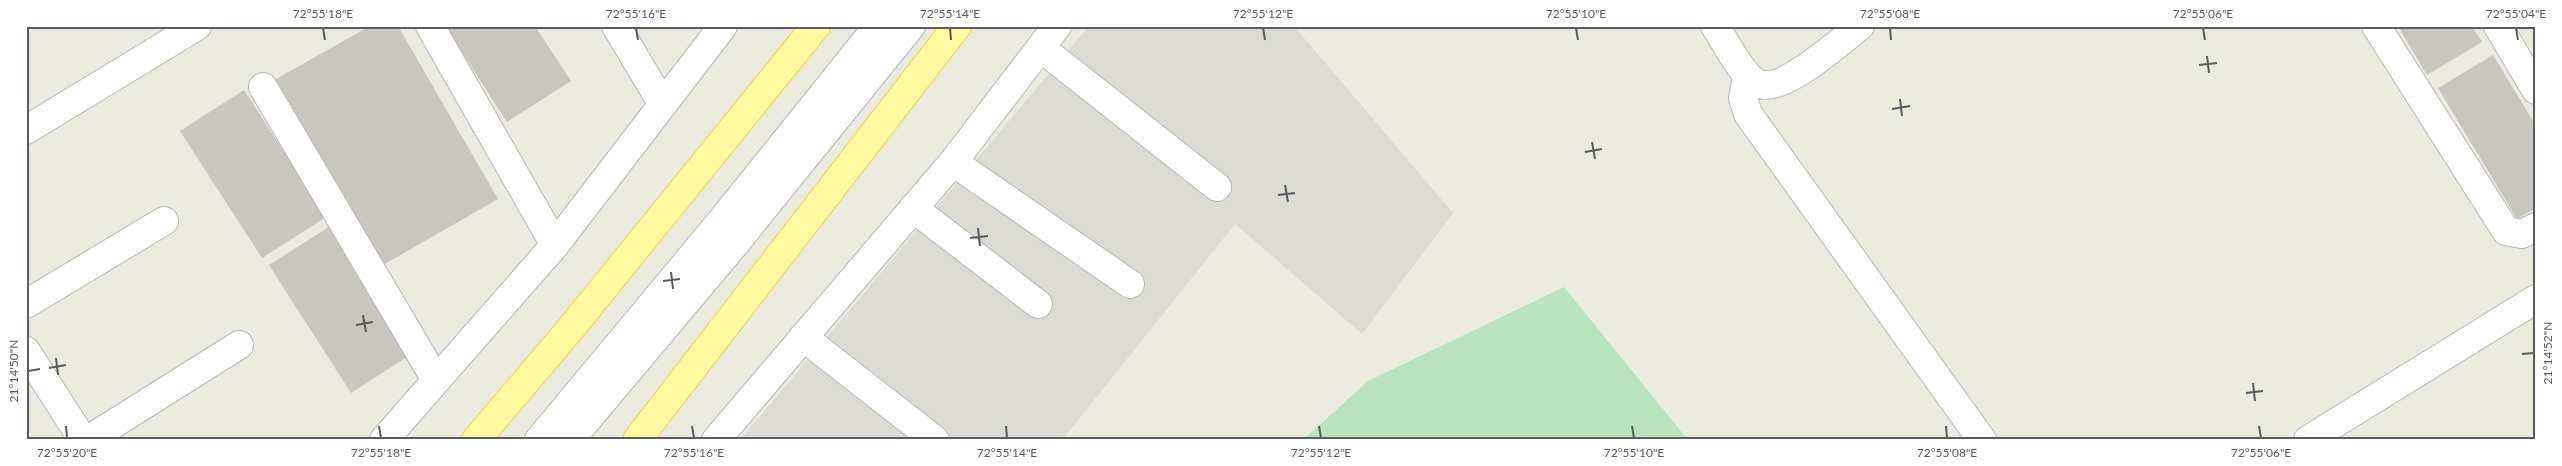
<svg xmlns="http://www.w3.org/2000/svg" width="2562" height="466" font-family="Lato,sans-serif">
	<rect width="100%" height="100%" fill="#ebeadf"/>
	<path fill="#dcdbd3" d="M 1089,26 L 1294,26 L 1453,213 L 1362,334 L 1235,224 L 1062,440 L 740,440 Z"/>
	<path fill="#bae4be" d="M 1564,287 L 1688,440 L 1303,440 L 1368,381 Z"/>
	<path fill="#c8c6be" d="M 370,26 L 398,26 L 498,199 L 383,265 L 276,79 Z
		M 445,26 L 535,26 L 571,81 L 507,122 Z
		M 2398,26 L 2472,26 L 2482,42 L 2427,75 Z
		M 2493,55 L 2536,126 L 2536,208 L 2517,219 L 2438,88 Z
		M 244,90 L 326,217 L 262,258 L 180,131 Z
		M 332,225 L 415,352 L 351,393 L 269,265 Z"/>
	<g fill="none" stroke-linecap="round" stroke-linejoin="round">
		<g stroke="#b5b6bc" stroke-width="30">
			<path id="minor" d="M 430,26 L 555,245
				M 616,26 L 662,103
				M 1715,26 C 1725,41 1743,78 1759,84 C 1784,93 1840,41 1860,26
				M 2376,26 L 2506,231 L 2522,234 L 2536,227
				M 2498,26 L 2536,90
				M 1041,48 L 1217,187
				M 1747,75 L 1743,98 L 1748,114 L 1982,440
				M 263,87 L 436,380
				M 26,130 L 197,26
				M 953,162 L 1130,284
				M 913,208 L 1038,304
				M 26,304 L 164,221
				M 803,337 L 935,440
				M 26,351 L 83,440
				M 88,440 L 239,345
				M 384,440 L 555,245 L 723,26
				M 539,440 L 722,220 L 878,26
				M 570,440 L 734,245 L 911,26
				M 716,440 L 953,162 L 1057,26
				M 2308,440 L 2536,299"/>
		</g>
		<g stroke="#f1d452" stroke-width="30">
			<path id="major" d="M 476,440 L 572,327 L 816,26
				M 637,440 L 957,26"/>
		</g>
		<use href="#minor" stroke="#fff" stroke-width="28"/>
		<use href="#major" stroke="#fff9a0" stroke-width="28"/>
	</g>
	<path fill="none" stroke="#585b60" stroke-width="2" d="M 323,28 L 325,40M 636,28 L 638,40M 950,28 L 951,40M 1263,28 L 1265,40M 1576,28 L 1578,40M 1890,28 L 1891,40M 2203,28 L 2205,40M 2516,28 L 2518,40M 2207,56 L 2209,73M 2199,65 L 2217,63M 1900,99 L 1902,116M 1892,109 L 1910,106M 1592,142 L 1595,159M 1585,152 L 1602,149M 1285,185 L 1288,202M 1278,195 L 1295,193M 978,228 L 980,246M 970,238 L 988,236M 671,272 L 673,289M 663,281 L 680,279M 363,315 L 366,332M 356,325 L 373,322M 2522,354 L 2534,353M 56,358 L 58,375M 49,368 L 66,365M 28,371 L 40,369M 2253,383 L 2255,401M 2246,393 L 2263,391M 66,426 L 67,438M 379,426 L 381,438M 692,426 L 694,438M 1006,426 L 1007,438M 1319,426 L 1321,438M 1632,426 L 1634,438M 1946,426 L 1947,438M 2259,426 L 2261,438"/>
	<rect width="2562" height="466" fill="none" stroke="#ffffff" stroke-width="55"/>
	<rect x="28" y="28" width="2506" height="410" fill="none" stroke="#585b60" stroke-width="2"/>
	<g font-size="12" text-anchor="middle" fill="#585b60">
		<text x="323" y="18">72°55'18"E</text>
		<text x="636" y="18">72°55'16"E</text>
		<text x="950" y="18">72°55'14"E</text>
		<text x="1263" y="18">72°55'12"E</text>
		<text x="1576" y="18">72°55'10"E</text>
		<text x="1890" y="18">72°55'08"E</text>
		<text x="2203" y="18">72°55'06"E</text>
		<text x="2516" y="18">72°55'04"E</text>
		<text transform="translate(2548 353) rotate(-90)" y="4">21°14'52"N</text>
		<text transform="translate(14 371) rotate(-90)" y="4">21°14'50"N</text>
		<text x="67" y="457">72°55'20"E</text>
		<text x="381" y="457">72°55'18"E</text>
		<text x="694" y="457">72°55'16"E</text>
		<text x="1007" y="457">72°55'14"E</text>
		<text x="1321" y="457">72°55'12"E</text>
		<text x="1634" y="457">72°55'10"E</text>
		<text x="1947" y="457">72°55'08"E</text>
		<text x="2261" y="457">72°55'06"E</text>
	</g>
</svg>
